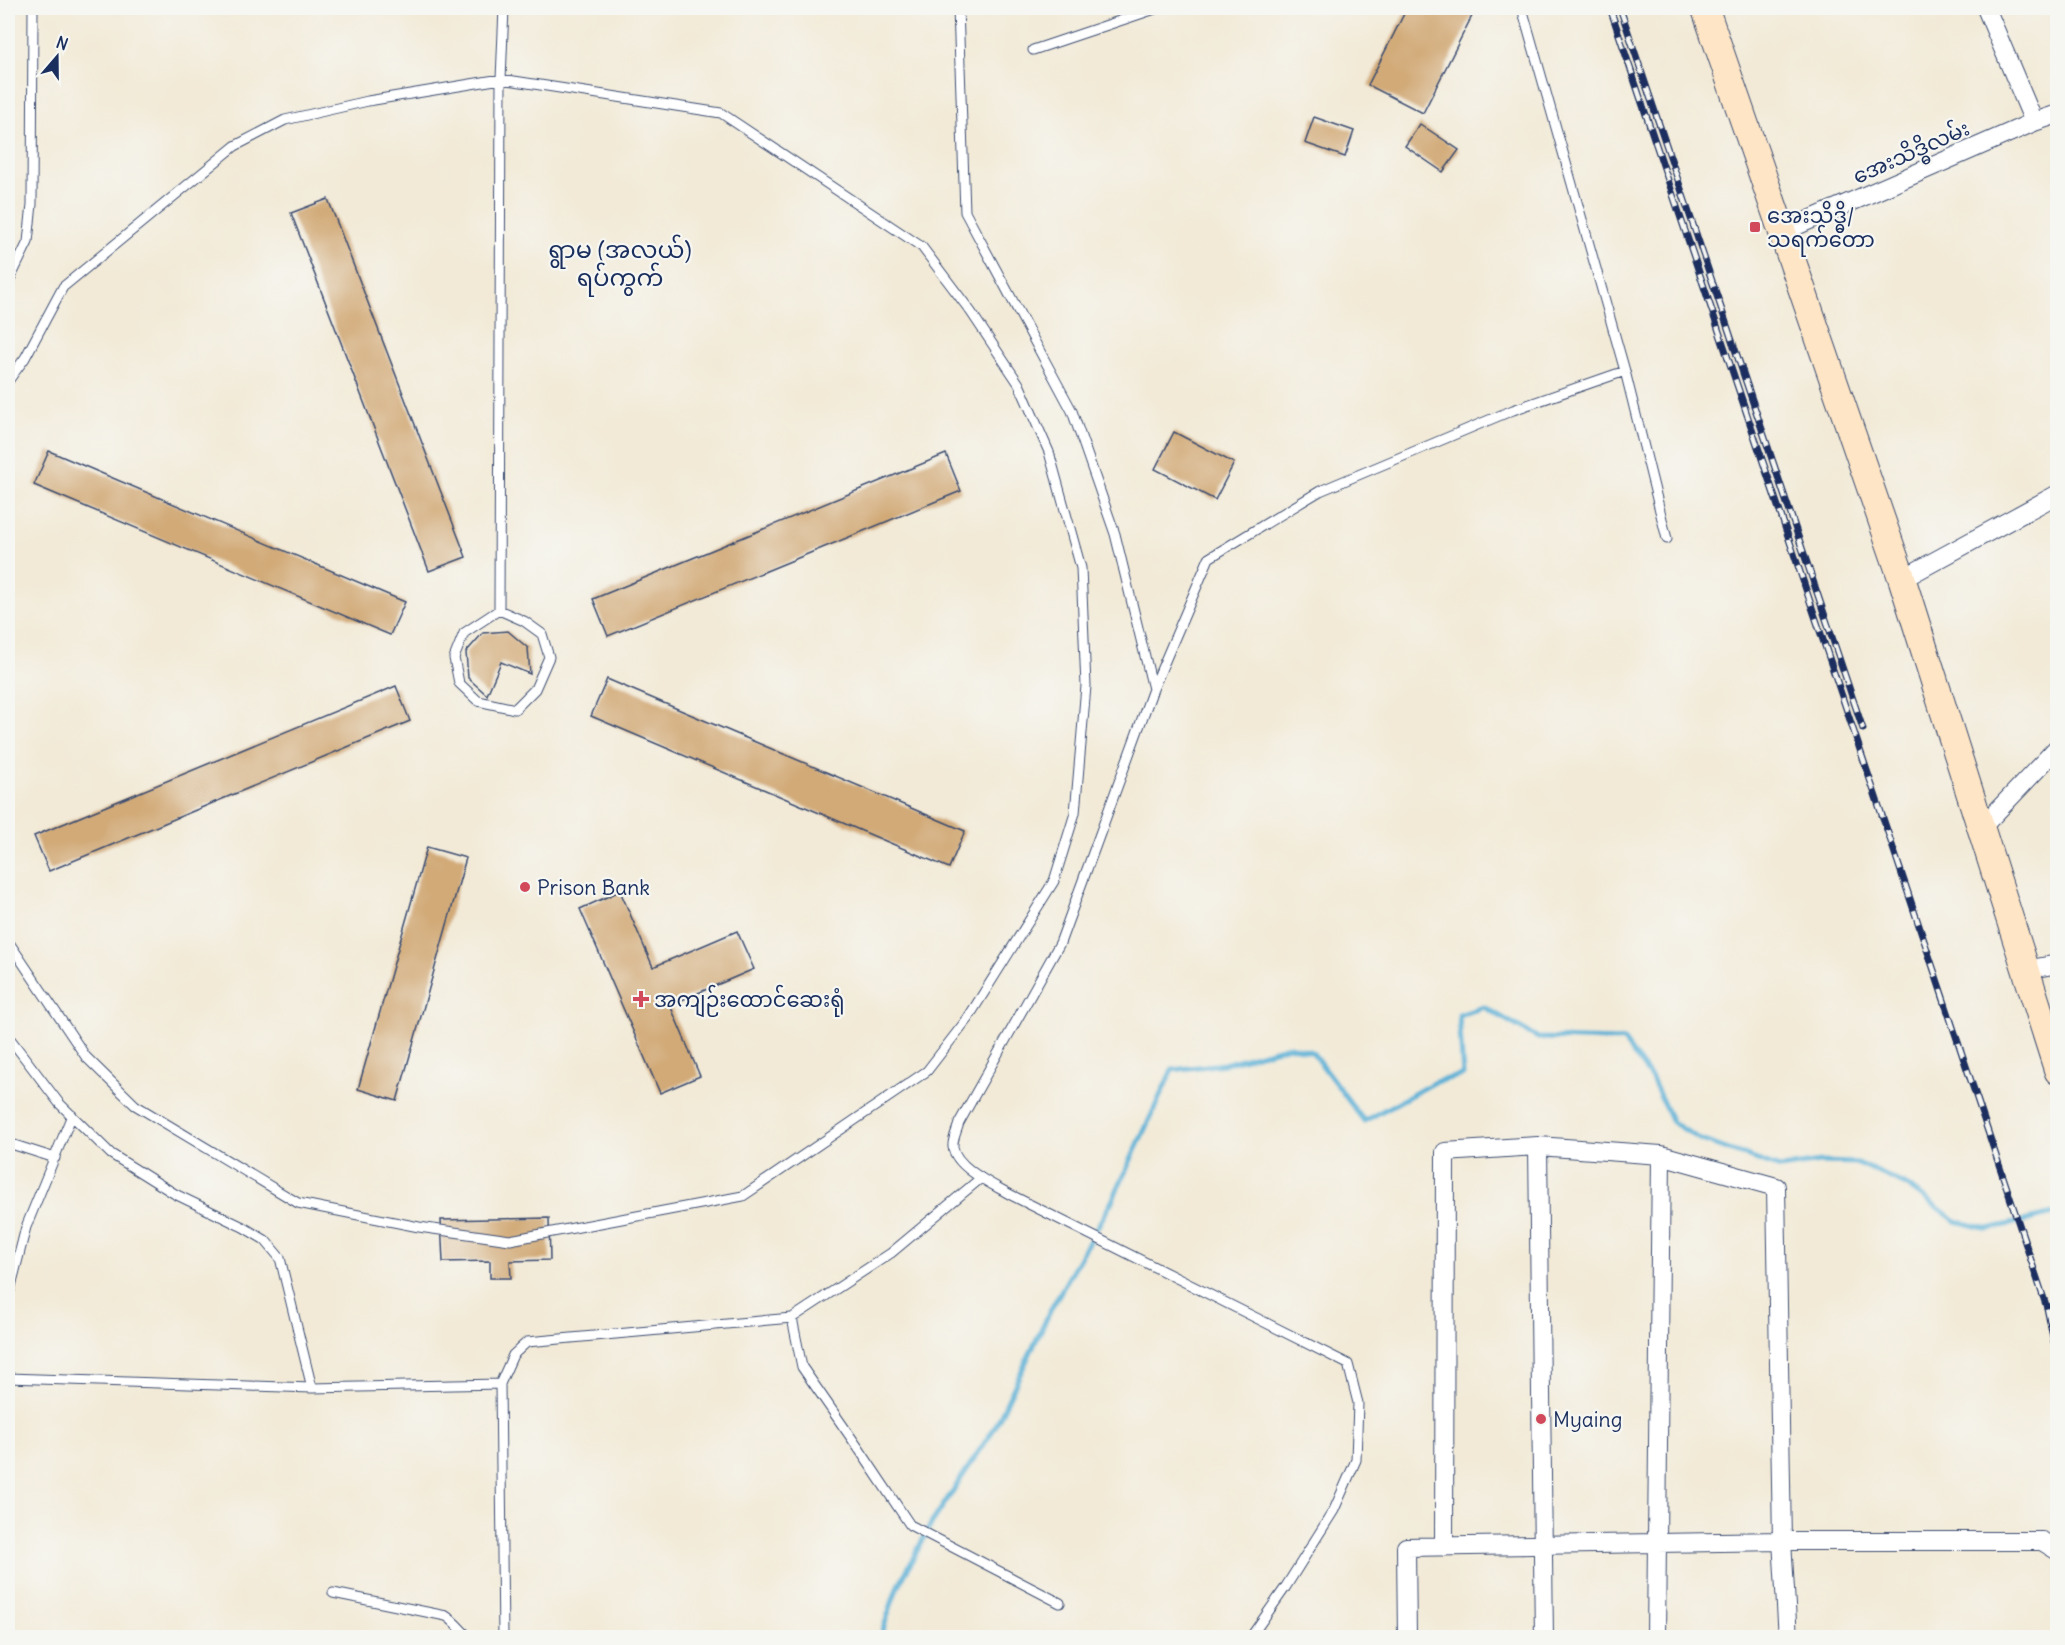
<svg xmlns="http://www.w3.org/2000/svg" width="2065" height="1645" font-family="Delius,'Noto Sans Myanmar',sans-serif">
	<rect width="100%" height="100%" fill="#f6f6f2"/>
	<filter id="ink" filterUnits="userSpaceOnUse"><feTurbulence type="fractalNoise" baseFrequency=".0167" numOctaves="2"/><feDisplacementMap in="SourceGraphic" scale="12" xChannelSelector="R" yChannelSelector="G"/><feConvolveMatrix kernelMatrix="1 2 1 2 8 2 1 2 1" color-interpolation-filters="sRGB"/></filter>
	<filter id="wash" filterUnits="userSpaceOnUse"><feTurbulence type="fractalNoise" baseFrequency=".008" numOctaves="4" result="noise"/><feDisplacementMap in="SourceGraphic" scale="24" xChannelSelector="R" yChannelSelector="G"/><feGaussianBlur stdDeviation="1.35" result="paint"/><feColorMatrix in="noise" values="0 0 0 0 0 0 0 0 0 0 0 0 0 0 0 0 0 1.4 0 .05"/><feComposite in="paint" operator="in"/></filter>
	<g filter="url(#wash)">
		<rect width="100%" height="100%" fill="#f2ead7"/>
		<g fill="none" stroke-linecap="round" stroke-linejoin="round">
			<path stroke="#5ab0d6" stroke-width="5" d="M 880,1638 L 896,1591 L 931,1524 L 995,1427 L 1052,1307 L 1112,1201 L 1172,1070 L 1224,1064 L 1289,1046 L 1312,1052 L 1364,1121 L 1435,1082 L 1463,1075 L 1459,1015 L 1484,1007 L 1538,1038 L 1623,1040 L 1652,1079 L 1672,1122 L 1701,1140 L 1780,1168 L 1820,1162 L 1858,1163 L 1908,1186 L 1956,1221 L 1988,1229 L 2058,1213"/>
		</g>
		<g id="blocks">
			<path fill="#d2aa78" d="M 1407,8 L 1476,8 L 1423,113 L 1368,85 Z
				M 1314,117 L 1354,131 L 1345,157 L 1305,143 Z
				M 1420,124 L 1459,150 L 1443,172 L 1405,146 Z
				M 328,199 L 466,557 L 429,571 L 291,213 Z
				M 1174,432 L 1234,463 L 1215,500 L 1155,469 Z
				M 49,451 L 405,602 L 390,635 L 34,485 Z
				M 946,454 L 961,491 L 608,636 L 593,599 Z
				M 508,631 L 528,648 L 530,674 L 501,662 L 487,695 L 468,678 L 466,652 L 483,633 Z
				M 607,679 L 965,831 L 949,868 L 591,716 Z
				M 396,686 L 410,721 L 49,871 L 34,836 Z
				M 427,847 L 466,858 L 397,1101 L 358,1089 Z
				M 620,891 L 653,967 L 737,931 L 754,969 L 670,1005 L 700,1076 L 660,1093 L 580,909 Z
				M 549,1218 L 550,1260 L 510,1261 L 511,1278 L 490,1278 L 490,1261 L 443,1262 L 441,1220 Z"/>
		</g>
	</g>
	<g filter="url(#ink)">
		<use href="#blocks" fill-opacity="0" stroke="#3b4b70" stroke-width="1.5"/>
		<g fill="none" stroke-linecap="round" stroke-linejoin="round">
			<g stroke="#3b4b70" stroke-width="11">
				<path id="service" d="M 958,8 L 965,212 L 1072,411 L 1115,534 L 1153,689
					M 1522,8 L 1625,371
					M 1033,50 L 1158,8
					M 8,283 L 28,242 L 32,204 L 33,8
					M 8,381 L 25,358 L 63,287 L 235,146 L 285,120 L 368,101 L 501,79 L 721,113 L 922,247 L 971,312 L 1019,384 L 1049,452 L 1081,568 L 1086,686 L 1075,813 L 1054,881 L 968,1018 L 927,1071 L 743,1196 L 510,1240 L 419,1227 L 298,1203 L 135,1105 L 86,1057 L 8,941
					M 499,610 L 501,79 L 504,8
					M 499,610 L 524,621 L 542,634 L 549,657 L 535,689 L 515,709 L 478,701 L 459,683 L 454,658 L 464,633 Z
					M 8,1036 L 59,1103 L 111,1154 L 175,1194 L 243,1227 L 265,1240 L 280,1258 L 312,1388
					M 8,1143 L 55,1158
					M 8,1298 L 26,1227 L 72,1115
					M 792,1318 L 802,1367 L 859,1449 L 910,1525 L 1060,1603
					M 8,1378 L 312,1388 L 500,1384
					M 333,1593 L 446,1616 C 456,1622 460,1630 470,1638
					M 8,1637 L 9,1638
					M 503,1638 L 500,1384 L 513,1355 L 527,1342 L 792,1318 L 891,1253 L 981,1178
					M 1250,1638 L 1285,1588 L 1334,1510 L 1356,1460 L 1358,1403 L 1348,1364 L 1011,1195 C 994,1185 956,1168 953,1147 C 952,1140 957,1131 959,1123 L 1060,943 L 1153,689 L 1209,558 L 1320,491 L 1513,410 L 1625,371 L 1667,539"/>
			</g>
			<g stroke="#3b4b70" stroke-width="20">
				<path id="minor" d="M 1986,8 L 2034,122
					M 1782,232 L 2034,122 L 2058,114
					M 1902,579 L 2058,494
					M 1981,828 L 2058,747
					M 2026,970 L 2058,964
					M 1538,1146 L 1544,1638
					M 1444,1547 L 1445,1152 L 1538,1146 L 1661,1155 L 1776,1187 L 1782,1541 L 1788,1638
					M 1407,1638 L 1406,1547 L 1782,1541 L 2042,1541 L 2058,1551
					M 1656,1638 L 1661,1155"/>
			</g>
			<g stroke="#3b4b70" stroke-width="29">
				<path id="secondary" d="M 1705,8 L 1902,579 L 2058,1071"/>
			</g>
			<use href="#service" stroke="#fff" stroke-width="9"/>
			<use href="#minor" stroke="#fff" stroke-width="18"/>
			<use href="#secondary" stroke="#fee5c5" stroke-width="27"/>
			<g stroke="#1b2f5e" stroke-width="7">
				<path id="rail" d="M 1610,8 L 1883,818 L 2047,1308 L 2058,1361
					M 1620,8 L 1863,729"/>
			</g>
			<use href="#rail" stroke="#f6f6f2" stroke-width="4.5" stroke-dasharray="14" stroke-linecap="butt"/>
		</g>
	</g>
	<g fill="#d1495b" stroke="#f6f6f2" stroke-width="2">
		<rect x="1749" y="221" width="12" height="12" rx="3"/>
		<circle cx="525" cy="887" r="6"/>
		<path d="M638 990h6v6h6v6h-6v6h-6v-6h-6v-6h6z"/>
		<circle cx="1541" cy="1419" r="6"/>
	</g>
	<g text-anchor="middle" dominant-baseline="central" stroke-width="4.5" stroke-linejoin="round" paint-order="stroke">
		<g font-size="21" fill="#1b2f5e" stroke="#f6f6f2">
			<text transform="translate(1911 152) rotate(-24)">အေးသိဒ္ဓိလမ်း</text>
		</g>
		<g font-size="21" fill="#1b2f5e" stroke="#f6f6f2" text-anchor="start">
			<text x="1767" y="215">အေးသိဒ္ဓိ/<tspan x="1767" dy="24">သရက်တော</tspan></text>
			<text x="537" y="887">Prison Bank</text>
			<text x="654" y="999">အကျဉ်းထောင်ဆေးရုံ</text>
			<text x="1553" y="1419">Myaing</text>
		</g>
		<g font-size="24" fill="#1b2f5e" stroke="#f6f6f2">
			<text x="620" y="249">ရွာမ (အလယ်)<tspan x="620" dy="28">ရပ်ကွက်</tspan></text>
		</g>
	</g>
	<rect width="2065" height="1645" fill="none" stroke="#f6f6f2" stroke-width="30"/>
	<g transform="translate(57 57) rotate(20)" stroke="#f6f6f2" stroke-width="4.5" paint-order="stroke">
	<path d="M0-4.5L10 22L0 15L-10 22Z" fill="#1b2f5e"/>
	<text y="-9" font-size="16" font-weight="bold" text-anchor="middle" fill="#1b2f5e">N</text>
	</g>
</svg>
